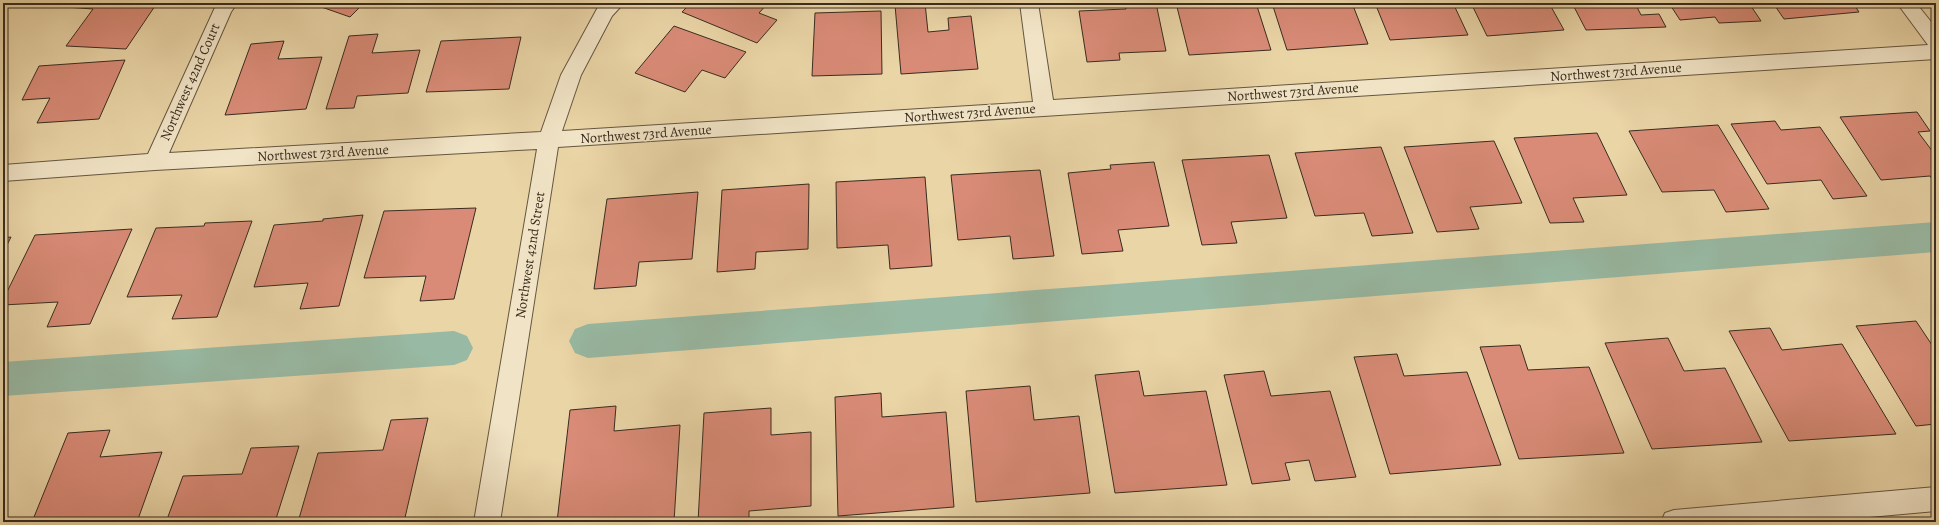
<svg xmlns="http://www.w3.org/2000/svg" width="1939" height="525" font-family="Alegreya,serif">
	<rect width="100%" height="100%" fill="#ead5a7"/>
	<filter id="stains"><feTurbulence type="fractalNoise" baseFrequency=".005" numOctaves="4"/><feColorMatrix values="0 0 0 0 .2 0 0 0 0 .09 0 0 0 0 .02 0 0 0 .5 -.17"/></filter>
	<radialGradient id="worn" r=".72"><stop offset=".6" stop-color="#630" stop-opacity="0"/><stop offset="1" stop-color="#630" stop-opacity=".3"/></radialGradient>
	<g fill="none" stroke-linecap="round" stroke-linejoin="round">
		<path fill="#98b9a3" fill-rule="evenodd" d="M 1936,222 L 1936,252 L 588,358 L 575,353 L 569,341 L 575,329 L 588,324 Z
			M 454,331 L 467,336 L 473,348 L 467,360 L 454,365 L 3,396 L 3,362 Z"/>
	</g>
	<path fill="#d98b77" stroke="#392c1e" d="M 70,3 L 157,3 L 126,49 L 66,46 L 93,9 L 66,7 Z
		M 310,3 L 364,3 L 350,17 Z
		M 691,3 L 768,3 L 759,13 L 777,20 L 757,43 L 682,12 Z
		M 925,3 L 928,32 L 949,30 L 948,18 L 971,16 L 978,69 L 901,74 L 895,5 Z
		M 1125,3 L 1156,3 L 1166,51 L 1119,53 L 1120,60 L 1087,62 L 1079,11 L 1126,9 Z
		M 1176,3 L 1256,3 L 1271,50 L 1189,55 Z
		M 1272,3 L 1352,3 L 1368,44 L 1287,50 Z
		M 1375,3 L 1453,3 L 1468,35 L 1390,40 Z
		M 1471,3 L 1549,3 L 1564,30 L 1487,36 Z
		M 1572,3 L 1635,3 L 1641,15 L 1659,14 L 1666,27 L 1586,30 Z
		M 1669,3 L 1749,3 L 1761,21 L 1719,23 L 1715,17 L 1680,20 Z
		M 1773,3 L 1853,3 L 1859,12 L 1784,19 Z
		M 881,11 L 882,74 L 812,76 L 815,13 Z
		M 674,26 L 746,52 L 725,78 L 702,70 L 685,92 L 635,73 Z
		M 378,34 L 372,53 L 420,50 L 408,93 L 357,96 L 354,108 L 326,109 L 349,36 Z
		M 521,37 L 509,89 L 426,92 L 441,41 Z
		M 284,41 L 278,59 L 322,57 L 306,109 L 225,115 L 251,44 Z
		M 125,60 L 99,119 L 37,123 L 50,98 L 22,100 L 39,66 Z
		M 1917,112 L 1930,131 L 1918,132 L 1936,156 L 1936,185 L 1930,176 L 1881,180 L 1840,117 Z
		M 1775,121 L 1781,130 L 1820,127 L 1867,196 L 1833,199 L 1821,180 L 1767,184 L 1731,124 Z
		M 1718,125 L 1769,209 L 1726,212 L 1714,190 L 1662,192 L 1629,131 Z
		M 1597,133 L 1627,195 L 1573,198 L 1584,222 L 1550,223 L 1514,138 Z
		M 1494,141 L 1522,203 L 1470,207 L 1479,229 L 1437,232 L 1404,147 Z
		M 1381,147 L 1413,233 L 1372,236 L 1364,213 L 1315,216 L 1295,153 Z
		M 1269,155 L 1287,218 L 1231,222 L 1237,243 L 1202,245 L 1182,160 Z
		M 1154,162 L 1169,226 L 1118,230 L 1123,251 L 1082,254 L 1068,173 L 1111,169 L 1110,165 Z
		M 1040,170 L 1054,256 L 1013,259 L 1010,236 L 958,240 L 951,175 Z
		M 925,177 L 932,266 L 890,269 L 888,245 L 837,248 L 836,182 Z
		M 809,184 L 808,249 L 756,252 L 755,269 L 717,272 L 722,190 Z
		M 698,192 L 692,259 L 639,262 L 636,286 L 594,289 L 607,199 Z
		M 476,208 L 454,299 L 420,301 L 426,276 L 364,278 L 384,211 Z
		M 363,215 L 339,306 L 300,309 L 308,283 L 254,287 L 274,225 L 323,221 L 323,219 Z
		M 252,221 L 217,317 L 172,319 L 182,295 L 127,297 L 156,228 L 204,226 L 205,223 Z
		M 132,229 L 90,324 L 47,327 L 58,302 L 3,305 L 3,300 L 35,235 Z
		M 11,237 L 3,253 L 3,238 Z
		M 1916,321 L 1934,348 L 1936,348 L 1936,424 L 1916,426 L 1856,326 Z
		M 1770,328 L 1782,350 L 1842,344 L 1896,434 L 1789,441 L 1729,331 Z
		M 1668,338 L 1684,371 L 1725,368 L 1762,442 L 1652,449 L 1605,343 Z
		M 1520,345 L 1528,370 L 1589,367 L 1624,453 L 1519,459 L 1480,347 Z
		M 1397,354 L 1404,376 L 1467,372 L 1501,465 L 1390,474 L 1354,357 Z
		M 1139,371 L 1144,396 L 1206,391 L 1227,485 L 1115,493 L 1095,375 Z
		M 1264,371 L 1271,396 L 1330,391 L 1356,477 L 1315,481 L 1309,460 L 1285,463 L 1290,480 L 1252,484 L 1224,375 Z
		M 1030,386 L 1034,420 L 1079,416 L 1090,493 L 976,502 L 966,391 Z
		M 881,393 L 882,417 L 946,412 L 954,507 L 838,516 L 835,397 Z
		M 616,406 L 614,431 L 680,425 L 674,522 L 557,522 L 570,410 Z
		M 771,408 L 771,435 L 811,432 L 811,506 L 749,511 L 749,522 L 698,522 L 704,413 Z
		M 428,418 L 404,522 L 298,522 L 318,453 L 383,450 L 391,420 Z
		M 110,430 L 100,457 L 162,452 L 137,522 L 32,522 L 68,433 Z
		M 299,446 L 275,522 L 166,522 L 183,476 L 242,474 L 251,448 Z"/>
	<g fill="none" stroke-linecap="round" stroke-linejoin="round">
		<g stroke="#655640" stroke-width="2">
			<path id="minor" d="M 217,3 L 237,3 L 231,12 L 169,153 L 541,132 L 561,75 L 598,7 L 603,3 L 624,3 L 612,16 L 581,75 L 562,131 L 1033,102 L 1020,3 L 1038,3 L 1053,100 L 1928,45 L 1897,3 L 1916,3 L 1936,28 L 1936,59 L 558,147 L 500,522 L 474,522 L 537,149 L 155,170 L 3,181 L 3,165 L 148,154 Z
				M 1936,487 L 1936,511 L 1814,522 L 1661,522 L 1665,513 L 1674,510 Z"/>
		</g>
		<use href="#minor" fill="#f1e4c6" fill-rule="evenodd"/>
	</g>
	<g text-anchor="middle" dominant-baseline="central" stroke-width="3" stroke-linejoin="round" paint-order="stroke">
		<g font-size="14" fill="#392c1e" stroke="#f1e4c6">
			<text transform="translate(1616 72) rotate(-4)">Northwest 73rd Avenue</text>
			<text transform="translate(190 82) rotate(-66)">Northwest 42nd Court</text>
			<text transform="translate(1293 92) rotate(-4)">Northwest 73rd Avenue</text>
			<text transform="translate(970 113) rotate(-4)">Northwest 73rd Avenue</text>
			<text transform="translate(646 134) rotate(-4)">Northwest 73rd Avenue</text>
			<text transform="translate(323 153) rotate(-3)">Northwest 73rd Avenue</text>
			<text transform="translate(530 255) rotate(-81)">Northwest 42nd Street</text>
		</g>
	</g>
	<rect width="1939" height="525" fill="none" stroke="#ead5a7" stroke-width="16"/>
	<rect x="4" y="4" width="1931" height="517" fill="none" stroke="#392c1e" stroke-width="2"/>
	<rect x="8" y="8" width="1923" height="509" fill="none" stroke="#392c1e"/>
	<rect width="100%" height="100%" filter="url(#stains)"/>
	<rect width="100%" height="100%" fill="url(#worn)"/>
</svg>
